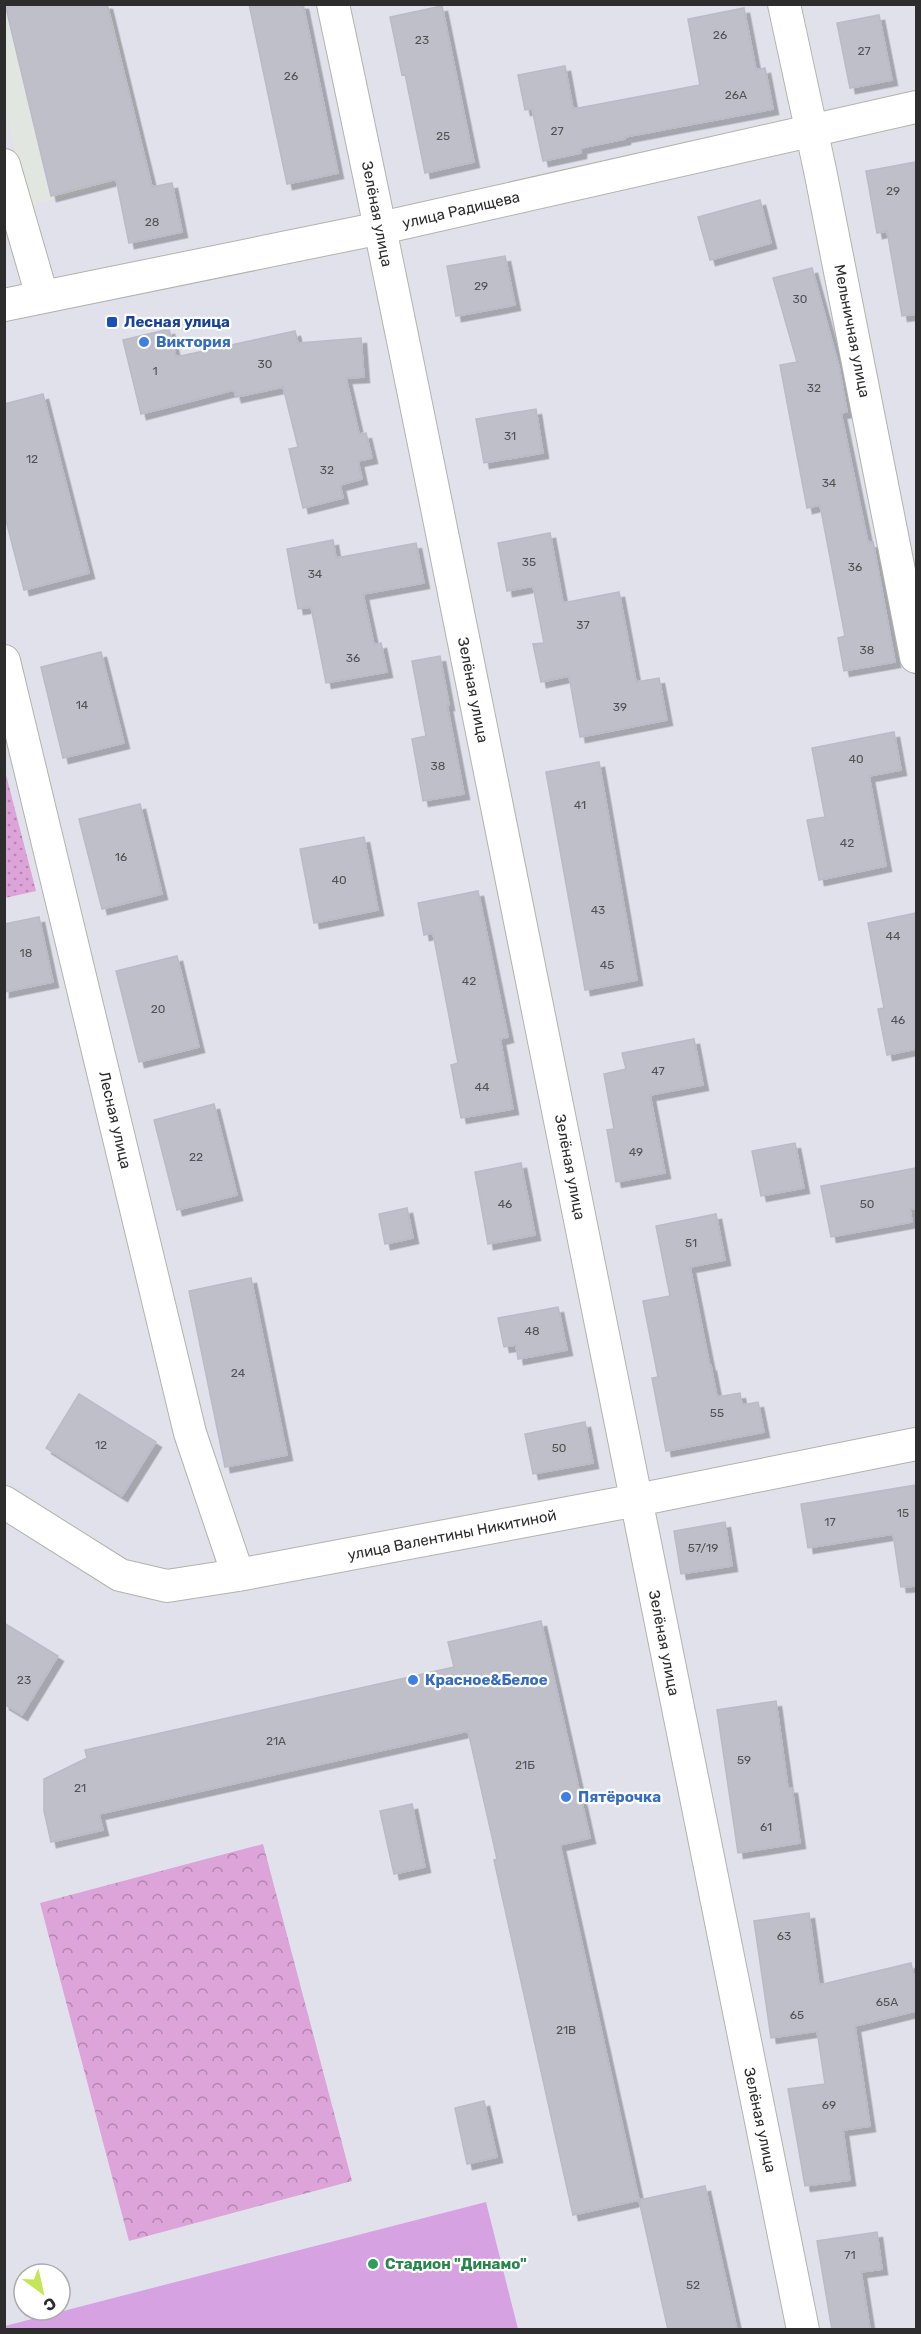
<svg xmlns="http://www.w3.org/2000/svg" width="921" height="2334" font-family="Rubik,sans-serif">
	<defs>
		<pattern id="grass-dots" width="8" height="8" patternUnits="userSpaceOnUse" patternTransform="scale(1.5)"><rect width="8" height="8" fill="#dca4d8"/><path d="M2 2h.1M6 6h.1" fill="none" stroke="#b386b0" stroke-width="1.8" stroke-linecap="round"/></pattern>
		<pattern id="forest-crowns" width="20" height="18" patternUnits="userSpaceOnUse" patternTransform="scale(1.5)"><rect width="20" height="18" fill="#dca4d8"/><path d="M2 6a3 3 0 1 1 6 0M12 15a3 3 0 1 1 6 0" fill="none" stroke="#b386b0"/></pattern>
		<filter id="shadow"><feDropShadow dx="5.5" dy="5.5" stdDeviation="0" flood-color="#0004"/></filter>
	</defs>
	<rect width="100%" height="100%" fill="#e1e1ec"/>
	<path fill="#e2e6e0" d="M 4,5 L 109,5 L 150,174 L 28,206 L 5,108 Z"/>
	<path fill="url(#grass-dots)" d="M 4,767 L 36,891 L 5,898 L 4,898 Z"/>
	<path fill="url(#forest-crowns)" d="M 263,1844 L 352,2181 L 129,2241 L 40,1903 Z"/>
	<path fill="#d6a2e1" d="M 486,2202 L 518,2329 L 5,2329 L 5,2326 Z"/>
	<path fill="#bfbfc9" stroke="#bbbac8" stroke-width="1.5" filter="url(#shadow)" d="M 5,4 L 107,4 L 152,187 L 172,183 L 182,232 L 129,243 L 116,179 L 51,196 Z
		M 249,4 L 303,4 L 338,173 L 287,184 Z
		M 442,6 L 474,162 L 425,173 L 405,74 L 402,75 L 390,17 Z
		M 744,8 L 756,70 L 765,68 L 773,109 L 625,137 L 625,139 L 581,148 L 581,153 L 543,161 L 532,109 L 525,110 L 518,75 L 565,66 L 573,109 L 700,85 L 688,19 Z
		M 879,15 L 892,80 L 850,88 L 837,23 Z
		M 916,162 L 916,314 L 902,316 L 887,231 L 877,233 L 866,171 Z
		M 760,200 L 771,243 L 710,260 L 698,217 Z
		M 505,256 L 515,305 L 456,316 L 447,266 Z
		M 812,268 L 839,367 L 847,412 L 841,413 L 868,543 L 873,542 L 895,662 L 844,671 L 838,638 L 845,636 L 820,505 L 807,508 L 780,365 L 797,362 L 773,278 Z
		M 169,329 L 176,357 L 295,331 L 298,343 L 361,338 L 364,377 L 346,378 L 359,434 L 366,433 L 372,458 L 358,461 L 362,479 L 340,485 L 343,498 L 303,508 L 289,449 L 298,447 L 283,387 L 236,397 L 234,390 L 141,414 L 123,340 Z
		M 43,394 L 89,573 L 24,590 L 4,513 L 4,404 Z
		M 536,409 L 543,453 L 484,463 L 476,419 Z
		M 550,533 L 563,603 L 619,592 L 636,682 L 659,678 L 667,720 L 580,737 L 569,676 L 541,682 L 533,644 L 544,643 L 533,586 L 507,591 L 498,543 Z
		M 333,540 L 336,558 L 416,543 L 424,583 L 363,594 L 374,645 L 381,643 L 387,672 L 326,683 L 311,607 L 298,609 L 287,549 Z
		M 101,652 L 124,743 L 63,758 L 41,667 Z
		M 440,656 L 449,705 L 447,705 L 464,794 L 423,801 L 412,739 L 426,736 L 412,661 Z
		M 894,732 L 901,770 L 869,776 L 886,866 L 819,880 L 807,820 L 825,817 L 812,748 Z
		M 599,762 L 637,980 L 585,990 L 546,772 Z
		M 140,804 L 162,894 L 102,909 L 79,819 Z
		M 364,837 L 378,910 L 314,923 L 300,849 Z
		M 478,891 L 508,1037 L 500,1039 L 513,1109 L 461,1118 L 451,1065 L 458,1063 L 433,933 L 424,935 L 418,903 Z
		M 916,913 L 916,1049 L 887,1055 L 878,1009 L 884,1008 L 868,923 Z
		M 39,917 L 53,982 L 4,992 L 4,924 Z
		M 177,956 L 199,1047 L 139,1062 L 116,971 Z
		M 694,1039 L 703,1085 L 650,1095 L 665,1173 L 616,1182 L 607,1130 L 614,1129 L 604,1074 L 626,1069 L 622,1053 Z
		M 214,1104 L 237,1195 L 177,1210 L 154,1120 Z
		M 795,1143 L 804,1188 L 761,1196 L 752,1151 Z
		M 521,1163 L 535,1235 L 488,1244 L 475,1172 Z
		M 916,1168 L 916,1209 L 910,1209 L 912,1222 L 831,1237 L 821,1186 Z
		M 407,1208 L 413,1238 L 385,1244 L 379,1214 Z
		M 716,1214 L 725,1260 L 690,1267 L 710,1367 L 711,1366 L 717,1397 L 740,1393 L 742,1405 L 758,1402 L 764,1432 L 666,1451 L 652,1378 L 658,1377 L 643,1301 L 670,1296 L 656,1226 Z
		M 251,1278 L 287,1455 L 225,1467 L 189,1291 Z
		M 558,1307 L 567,1350 L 518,1359 L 516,1345 L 504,1347 L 498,1318 Z
		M 79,1394 L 156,1442 L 122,1496 L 46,1448 Z
		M 585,1422 L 593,1463 L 533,1474 L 525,1434 Z
		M 916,1485 L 916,1586 L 901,1587 L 893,1534 L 808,1548 L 801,1504 Z
		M 725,1522 L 732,1566 L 681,1574 L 674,1531 Z
		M 541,1621 L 590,1838 L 560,1845 L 639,2200 L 573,2215 L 494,1860 L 497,1859 L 468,1731 L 99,1814 L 103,1830 L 51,1842 L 44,1811 L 44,1779 L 87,1758 L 85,1750 L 454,1667 L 448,1642 Z
		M 4,1623 L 58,1656 L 22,1715 L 4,1704 Z
		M 776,1701 L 788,1788 L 792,1788 L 800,1843 L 738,1853 L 717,1710 Z
		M 412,1804 L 425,1867 L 394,1874 L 380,1811 Z
		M 809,1913 L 819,1985 L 911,1963 L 916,1986 L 916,2011 L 855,2026 L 870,2126 L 843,2130 L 850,2180 L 805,2186 L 788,2089 L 825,2084 L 817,2031 L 771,2038 L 754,1921 Z
		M 484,2101 L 497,2157 L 467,2164 L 455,2108 Z
		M 705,2186 L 737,2330 L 668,2330 L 639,2200 Z
		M 877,2232 L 882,2269 L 861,2272 L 870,2330 L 832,2330 L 817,2241 Z"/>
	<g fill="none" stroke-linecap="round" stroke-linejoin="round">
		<g stroke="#b1b4aa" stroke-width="34">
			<path id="minor" d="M 333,4 C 384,241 431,479 479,717 C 587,1254 693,1792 803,2330
				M 784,4 L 820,170 L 916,657
				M 4,165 L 42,296
				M 4,305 L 381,228 L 916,107
				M 4,661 L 190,1433 L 238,1575
				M 4,1502 L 120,1575 L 167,1586 L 238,1575 L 637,1500 L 916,1444"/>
		</g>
		<use href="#minor" stroke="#fff" stroke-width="32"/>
	</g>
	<rect fill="#1a4fb4" stroke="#fff" stroke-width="2" x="106" y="316" width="12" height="12" rx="3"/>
	<g fill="#3f7fe0" stroke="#fff" stroke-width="2">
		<circle cx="144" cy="342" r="6"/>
		<circle cx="413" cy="1680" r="6"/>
		<circle cx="566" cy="1797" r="6"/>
	</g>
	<circle fill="#2e9e5b" stroke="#fff" stroke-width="2" cx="373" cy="2264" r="6"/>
	<g text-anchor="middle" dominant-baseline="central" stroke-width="4.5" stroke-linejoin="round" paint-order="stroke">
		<g font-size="12" fill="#525254">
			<text x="720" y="35">26</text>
			<text x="422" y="40">23</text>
			<text x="864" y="51">27</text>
			<text x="291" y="76">26</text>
			<text x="736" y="95">26А</text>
			<text x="557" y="131">27</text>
			<text x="443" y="136">25</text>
			<text x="893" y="191">29</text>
			<text x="152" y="222">28</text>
			<text x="481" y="286">29</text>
			<text x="800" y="299">30</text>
			<text x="265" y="364">30</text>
			<text x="155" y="371">1</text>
			<text x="814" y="388">32</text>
			<text x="510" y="436">31</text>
			<text x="32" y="459">12</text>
			<text x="327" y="470">32</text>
			<text x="829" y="483">34</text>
			<text x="529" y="562">35</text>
			<text x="855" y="567">36</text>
			<text x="315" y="574">34</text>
			<text x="583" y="625">37</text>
			<text x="867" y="650">38</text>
			<text x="353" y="658">36</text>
			<text x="82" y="705">14</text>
			<text x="620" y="707">39</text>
			<text x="856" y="759">40</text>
			<text x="438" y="766">38</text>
			<text x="580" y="805">41</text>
			<text x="847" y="843">42</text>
			<text x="121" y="857">16</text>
			<text x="339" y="880">40</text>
			<text x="598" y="910">43</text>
			<text x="893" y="936">44</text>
			<text x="26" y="953">18</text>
			<text x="607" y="965">45</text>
			<text x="469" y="981">42</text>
			<text x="158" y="1009">20</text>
			<text x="898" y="1020">46</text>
			<text x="658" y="1071">47</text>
			<text x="482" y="1087">44</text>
			<text x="636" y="1152">49</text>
			<text x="196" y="1157">22</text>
			<text x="505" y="1204">46</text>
			<text x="867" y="1204">50</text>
			<text x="691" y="1243">51</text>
			<text x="532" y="1331">48</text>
			<text x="238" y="1373">24</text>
			<text x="717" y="1413">55</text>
			<text x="101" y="1445">12</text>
			<text x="559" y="1448">50</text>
			<text x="903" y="1513">15</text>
			<text x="830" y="1522">17</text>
			<text x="703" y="1548">57/19</text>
			<text x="24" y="1680">23</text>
			<text x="276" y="1741">21А</text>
			<text x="744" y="1760">59</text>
			<text x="525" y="1765">21Б</text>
			<text x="80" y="1788">21</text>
			<text x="766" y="1827">61</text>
			<text x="784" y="1936">63</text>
			<text x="887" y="2002">65А</text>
			<text x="797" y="2015">65</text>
			<text x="566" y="2030">21В</text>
			<text x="829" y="2105">69</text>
			<text x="850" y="2255">71</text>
			<text x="693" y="2285">52</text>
		</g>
		<g font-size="15" fill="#2d2d2d" stroke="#fff">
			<text transform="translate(461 210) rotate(-13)">улица Радищева</text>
			<text transform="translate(377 214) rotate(79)">Зелёная улица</text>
			<text transform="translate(852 331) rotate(79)">Мельничная улица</text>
			<text transform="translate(473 690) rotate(79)">Зелёная улица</text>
			<text transform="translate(115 1120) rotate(77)">Лесная улица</text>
			<text transform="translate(570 1167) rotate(79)">Зелёная улица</text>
			<text transform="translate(452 1535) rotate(-11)">улица Валентины Никитиной</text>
			<text transform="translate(664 1643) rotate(79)">Зелёная улица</text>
			<text transform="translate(760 2120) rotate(78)">Зелёная улица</text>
		</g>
		<g font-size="15" font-weight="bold" fill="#164399" stroke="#fff" text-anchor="start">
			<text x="124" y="322">Лесная улица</text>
		</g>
		<g font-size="15" font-weight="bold" fill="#366cbe" stroke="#fff" text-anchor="start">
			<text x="156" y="342">Виктория</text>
			<text x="425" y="1680">Красное&amp;Белое</text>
			<text x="578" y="1797">Пятёрочка</text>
		</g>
		<g font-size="15" font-weight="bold" fill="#27864d" stroke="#fff" text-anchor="start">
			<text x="385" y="2264">Стадион "Динамо"</text>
		</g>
	</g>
	<rect width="921" height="2334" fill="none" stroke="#2d2d2d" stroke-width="12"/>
	<g transform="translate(42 2292) rotate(147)"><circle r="28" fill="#ffffff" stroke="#ababab" stroke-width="1.5"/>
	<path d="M0-4.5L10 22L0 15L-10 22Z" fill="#c5e456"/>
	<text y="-9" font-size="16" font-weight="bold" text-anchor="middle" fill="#2d2d2d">С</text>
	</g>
</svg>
